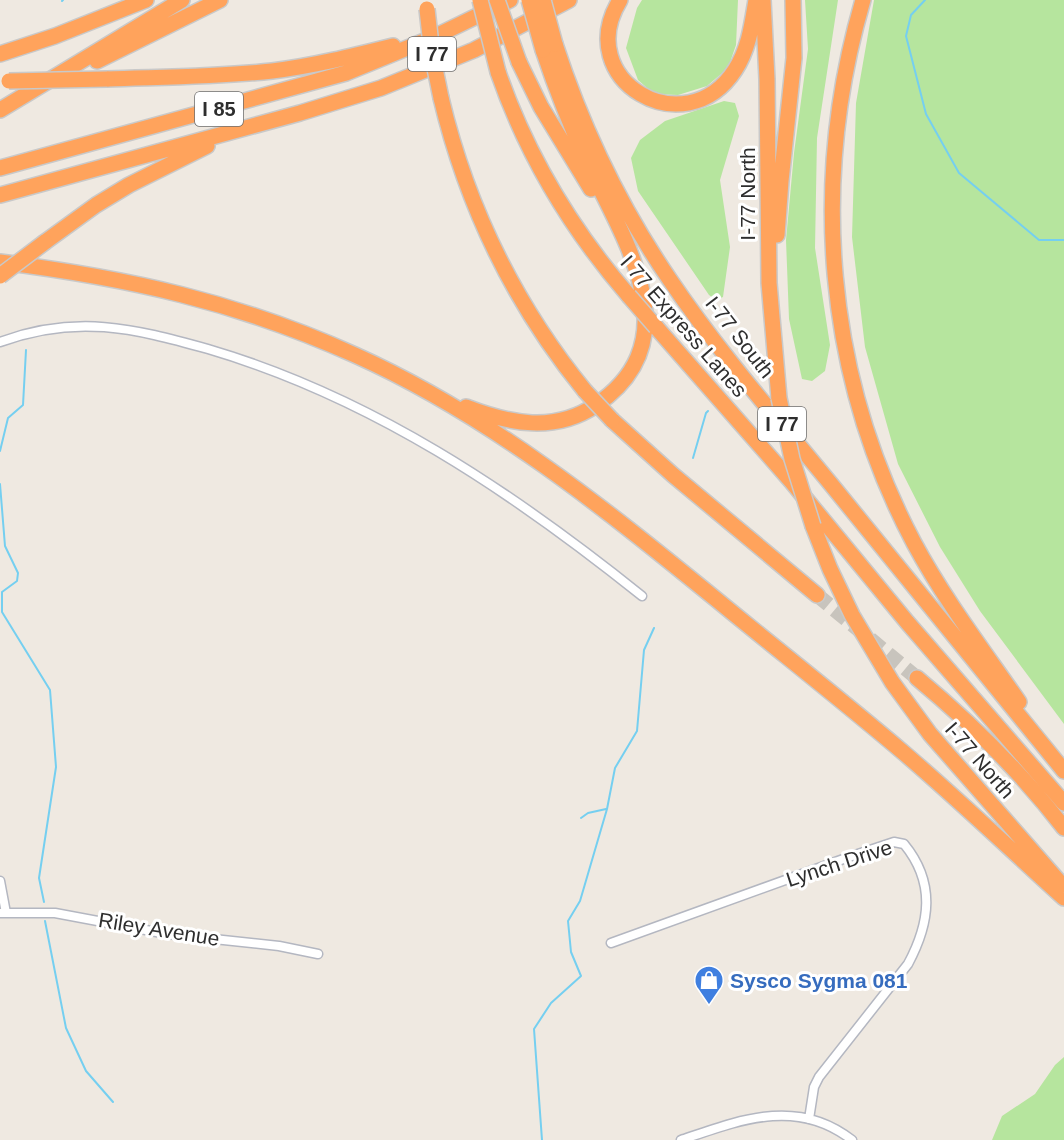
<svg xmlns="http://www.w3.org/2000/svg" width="1064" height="1140" font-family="Arial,sans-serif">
	<rect width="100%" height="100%" fill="#efe9e1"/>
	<path fill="#b6e59e" d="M 642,0 L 738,0 L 736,45 L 728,68 L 707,86 L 678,95 L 654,94 L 638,80 L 626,48 L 637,8 Z
		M 805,0 L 838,0 L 817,138 L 815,248 L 830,345 L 825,371 L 812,381 L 802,379 L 789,319 L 786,240 L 794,153 L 808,49 Z
		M 874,0 L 1064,0 L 1064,724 L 980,611 L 940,547 L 898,464 L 865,347 L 852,237 L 856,103 Z
		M 724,101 L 735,103 L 739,116 L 720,180 L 730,247 L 723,297 L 716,300 L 709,295 L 638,191 L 631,158 L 640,140 L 665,121 Z
		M 1064,1057 L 1064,1140 L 992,1140 L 1002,1116 L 1035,1094 L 1055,1065 Z"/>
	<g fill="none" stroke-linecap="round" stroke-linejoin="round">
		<path stroke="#75cff0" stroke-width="2" d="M 925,0 L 911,15 L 906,36 L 926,114 L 959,173 L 1039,240 L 1064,240
			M 62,1 L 63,0
			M 0,451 L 8,418 L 23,405 L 26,350
			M 693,458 L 706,413 L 708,411
			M 0,484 L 5,546 L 18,573 L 17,581 L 2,592 L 2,612 L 50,690 L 56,767 L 39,878 L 44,902
			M 581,818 L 588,813 L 606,809
			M 45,921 L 66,1028 L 86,1071 L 113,1102
			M 542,1140 L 534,1029 L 551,1003 L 581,976 L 571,952 L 568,921 L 580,901 L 607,809 L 615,768 L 637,731 L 644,650 L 654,628"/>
		<path stroke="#c8c4bd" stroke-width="15" stroke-dasharray="15 8" stroke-linecap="butt" d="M 817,595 L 917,678"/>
		<g stroke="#b4b7c1" stroke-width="11">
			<path id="minor" d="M 0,342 C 76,314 133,328 208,349 C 371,397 511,491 642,596
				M 0,881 L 6,913
				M 0,913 L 55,913 L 167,934 L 279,946 L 318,954
				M 611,943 L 849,857 L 894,842 L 904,844 C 936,883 930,923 908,964 L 819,1077 L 814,1087 L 809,1119
				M 681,1140 C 740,1120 797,1097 852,1140"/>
		</g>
		<g stroke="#c9c9c9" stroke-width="18">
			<path id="motorway" d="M 620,0 C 571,80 685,147 735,70 C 749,49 752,24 756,0
				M 763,0 L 767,79 L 769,283 L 779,398
				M 863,0 C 810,181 825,375 914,543 C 944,599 983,650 1019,702
				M 555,44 C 582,127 620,207 670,280 C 718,351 775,416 830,483 C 908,579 986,675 1064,771
				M 0,54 L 55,36 L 146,0
				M 97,61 L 220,0
				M 519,62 L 541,107 L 591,189
				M 498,72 C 527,156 571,229 629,296
				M 107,79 C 162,77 217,77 272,71 C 313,66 353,56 393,46
				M 441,98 C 467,207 514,304 585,391
				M 0,110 L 182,0
				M 0,168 L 346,73 L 434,37 L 510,0
				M 0,195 L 300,113 L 381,88 L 474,50 L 569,0
				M 777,235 L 781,181 L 794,58 L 793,0
				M 45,242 L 96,205 L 129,185 L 207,146
				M 0,262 C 128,278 237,302 355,355 C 489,415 604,508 717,600 C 779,651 843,701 904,753 C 959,800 1011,850 1064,898
				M 656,327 L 791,481 L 907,622 L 1064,803
				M 466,407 C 510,424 555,433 596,405 C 692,340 624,240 588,164 C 571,127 556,89 543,50
				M 612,420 L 673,475 L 817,595
				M 813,526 L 830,569 L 852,615 L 892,682 L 930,734 L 1062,885
				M 917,678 C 971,723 1021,772 1064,828"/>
		</g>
		<use href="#minor" stroke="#fff" stroke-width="8"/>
		<use href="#motorway" stroke="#ffa35c" stroke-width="15"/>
		<g stroke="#c9c9c9" stroke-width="18" stroke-linecap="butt">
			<path id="motorway-bridge" d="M 480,0 L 498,72
				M 497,0 L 519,62
				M 529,0 L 543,50
				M 543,0 L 555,44
				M 427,9 L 432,54 L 441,98
				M 9,81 L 107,79
				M 0,276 L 45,242
				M 629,296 L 656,327
				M 585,391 L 612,420
				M 779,398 L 792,459 L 813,526"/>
		</g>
		<use href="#motorway-bridge" stroke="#ffa35c" stroke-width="15"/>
	</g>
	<defs>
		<g id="shop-pin" transform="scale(1.5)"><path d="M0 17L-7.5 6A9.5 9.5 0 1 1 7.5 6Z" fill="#3f7fe0" stroke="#fff"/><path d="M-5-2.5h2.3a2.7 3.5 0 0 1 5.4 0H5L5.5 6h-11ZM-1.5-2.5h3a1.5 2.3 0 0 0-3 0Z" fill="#fff"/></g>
	</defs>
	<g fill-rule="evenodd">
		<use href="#shop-pin" x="709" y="980"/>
	</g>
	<g text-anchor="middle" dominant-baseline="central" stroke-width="6" stroke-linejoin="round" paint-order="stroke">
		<g fill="#fff" stroke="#6d6d6d" stroke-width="1.5">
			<rect x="408" y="37" width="48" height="34" rx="4.5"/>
			<rect x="195" y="92" width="48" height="34" rx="4.5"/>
			<rect x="758" y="407" width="48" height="34" rx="4.5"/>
		</g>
		<g font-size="20" font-weight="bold" fill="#2e2e2e">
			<text x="432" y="54">I 77</text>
			<text x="219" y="109">I 85</text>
			<text x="782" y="424">I 77</text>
		</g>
		<g font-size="21" fill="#2e2e2e" stroke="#fff">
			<text transform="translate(747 194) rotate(-90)">I-77 North</text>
			<text transform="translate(684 326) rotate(49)">I 77 Express Lanes</text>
			<text transform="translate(740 337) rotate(52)">I-77 South</text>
			<text transform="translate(980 760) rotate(49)">I-77 North</text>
			<text transform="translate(839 863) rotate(-18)">Lynch Drive</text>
			<text transform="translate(159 929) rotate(9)">Riley Avenue</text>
		</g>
		<g font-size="21" font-weight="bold" fill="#366cbe" stroke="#fff" text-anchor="start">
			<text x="730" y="980">Sysco Sygma 081</text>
		</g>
	</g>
</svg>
